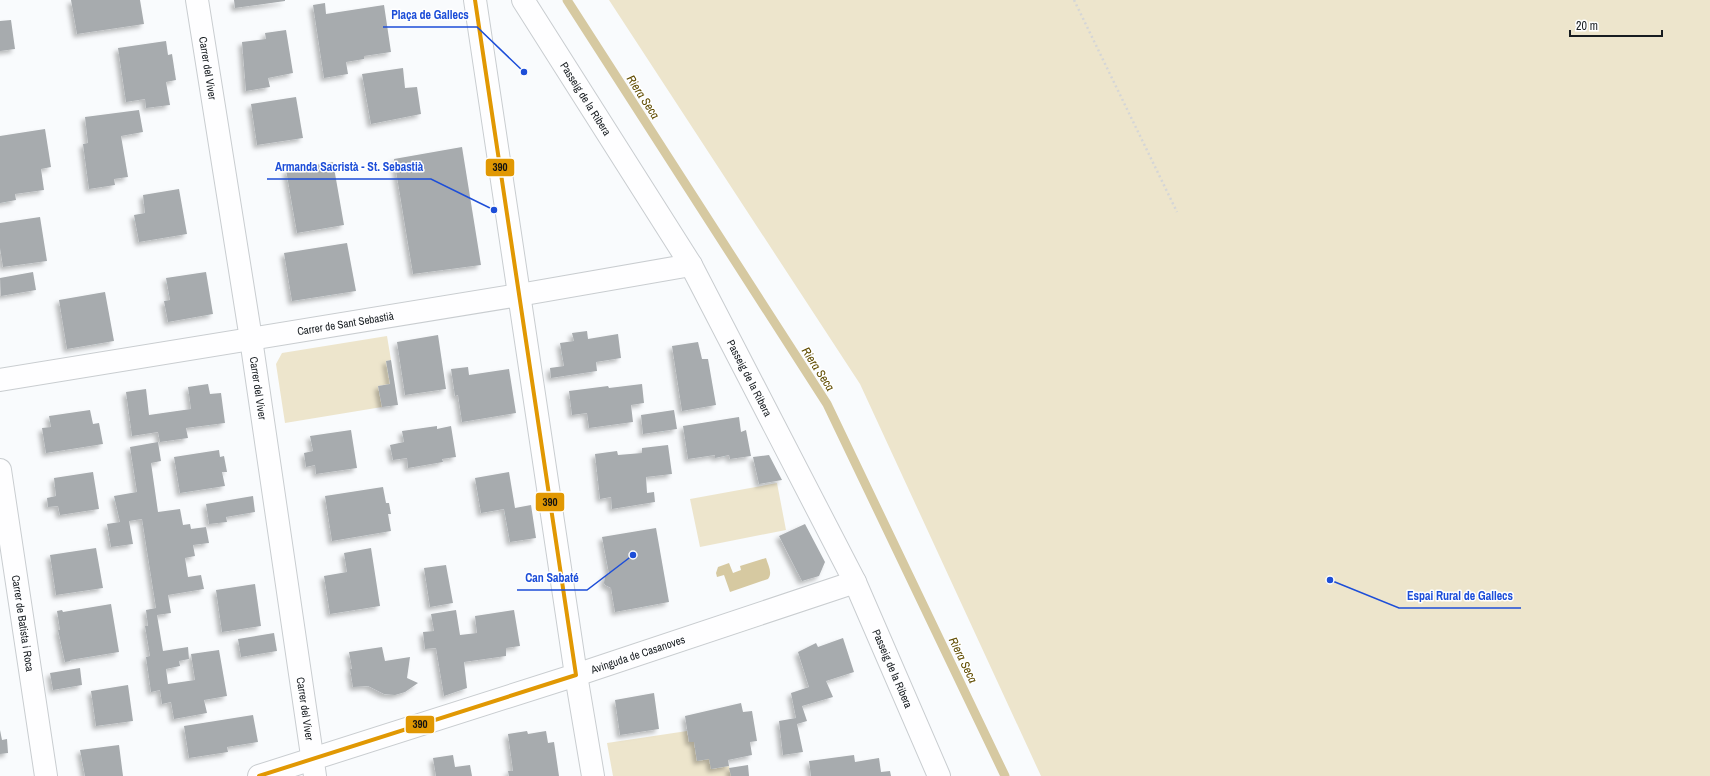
<svg xmlns="http://www.w3.org/2000/svg" width="1710" height="776" font-family="'Archivo Narrow',sans-serif">
	<defs>
		<filter id="shadow"><feDropShadow dx="-3.5" dy="3.5" stdDeviation="2" flood-color="#0004"/></filter>
	</defs>
	<rect width="100%" height="100%" fill="#f9fbfd"/>
	<path fill="#ede5cc" d="M 609,0 L 1710,0 L 1710,776 L 1041,776 L 860,384 Z
		M 387,336 L 391,360 L 386,361 L 390,384 L 378,386 L 382,407 L 285,423 L 276,364 L 282,353 Z
		M 777,483 L 786,530 L 700,547 L 690,499 Z
		M 687,731 L 689,742 L 694,742 L 697,761 L 709,759 L 712,769 L 729,766 L 731,776 L 613,776 L 607,743 Z"/>
	<path fill="#d6c9a1" d="M 766,558 C 768,565 773,573 768,579 L 730,592 L 724,575 L 717,577 L 716,573 L 718,567 L 729,563 L 733,573 L 741,570 L 740,566 Z"/>
	<g fill="none" stroke-linecap="round" stroke-linejoin="round">
		<path stroke="#d6c9a1" stroke-width="9" d="M 567,0 L 827,404 L 1005,776"/>
	</g>
	<path fill="#a7abae" filter="url(#shadow)" d="M 71,0 L 140,0 L 144,24 L 77,34 Z
		M 234,0 L 285,0 L 285,1 L 235,8 Z
		M 325,3 L 326,14 L 384,5 L 391,52 L 364,56 L 364,59 L 346,62 L 348,74 L 324,78 L 313,5 Z
		M 11,20 L 15,49 L 0,51 L 0,21 Z
		M 286,30 L 293,73 L 268,78 L 270,87 L 246,91 L 242,42 L 266,39 L 265,33 Z
		M 166,41 L 168,55 L 172,54 L 176,80 L 166,82 L 170,105 L 146,108 L 145,99 L 126,102 L 118,48 Z
		M 403,68 L 405,88 L 417,87 L 421,114 L 371,124 L 362,74 Z
		M 296,97 L 303,138 L 257,145 L 251,104 Z
		M 139,110 L 143,132 L 121,136 L 128,177 L 114,179 L 115,185 L 89,189 L 83,144 L 88,143 L 85,117 Z
		M 45,129 L 51,167 L 41,169 L 44,190 L 15,194 L 16,200 L 0,203 L 0,136 Z
		M 462,147 L 481,265 L 413,274 L 394,159 Z
		M 333,162 L 344,225 L 297,233 L 286,170 Z
		M 179,189 L 187,234 L 139,242 L 134,215 L 145,213 L 143,195 Z
		M 40,217 L 47,261 L 3,267 L 0,248 L 0,223 Z
		M 347,243 L 356,291 L 292,301 L 284,253 Z
		M 33,272 L 36,290 L 1,296 L 0,278 Z
		M 206,272 L 213,314 L 168,322 L 164,301 L 170,300 L 166,278 Z
		M 105,292 L 114,341 L 67,349 L 59,300 Z
		M 587,331 L 588,339 L 618,334 L 621,358 L 596,362 L 597,371 L 551,378 L 550,368 L 564,366 L 560,343 L 574,341 L 572,333 Z
		M 438,335 L 446,389 L 405,395 L 397,342 Z
		M 698,342 L 702,359 L 708,359 L 716,405 L 682,411 L 672,346 Z
		M 391,360 L 398,405 L 382,407 L 378,386 L 390,384 L 386,361 Z
		M 468,367 L 469,375 L 509,369 L 516,413 L 462,422 L 458,395 L 455,396 L 451,369 Z
		M 208,384 L 210,394 L 221,393 L 225,423 L 186,428 L 188,438 L 160,442 L 158,432 L 132,436 L 126,392 L 146,389 L 149,415 L 191,409 L 188,387 Z
		M 642,384 L 644,403 L 631,405 L 633,422 L 589,428 L 587,413 L 572,415 L 569,391 L 608,386 L 609,388 Z
		M 90,410 L 93,424 L 99,423 L 103,444 L 46,453 L 42,428 L 51,427 L 49,416 Z
		M 674,410 L 677,429 L 643,434 L 641,415 Z
		M 739,417 L 741,432 L 746,430 L 751,456 L 730,459 L 729,455 L 715,458 L 715,455 L 688,459 L 683,426 Z
		M 437,426 L 437,429 L 451,426 L 456,457 L 442,459 L 443,462 L 408,468 L 407,458 L 393,460 L 390,445 L 404,442 L 402,431 Z
		M 351,430 L 357,468 L 316,474 L 315,465 L 306,467 L 304,453 L 313,451 L 310,436 Z
		M 158,442 L 161,461 L 151,463 L 158,512 L 180,509 L 183,525 L 190,524 L 191,529 L 206,527 L 209,543 L 193,545 L 195,556 L 185,558 L 188,577 L 201,575 L 204,589 L 168,595 L 171,613 L 157,615 L 163,651 L 188,647 L 189,659 L 179,661 L 180,666 L 166,669 L 168,684 L 195,680 L 191,654 L 219,650 L 227,696 L 204,700 L 207,713 L 174,719 L 171,702 L 162,704 L 160,690 L 151,692 L 146,657 L 150,656 L 145,626 L 148,626 L 146,610 L 156,608 L 142,519 L 129,521 L 133,544 L 111,547 L 107,524 L 120,522 L 114,496 L 137,492 L 130,447 Z
		M 668,445 L 672,474 L 646,477 L 647,493 L 654,492 L 655,502 L 612,509 L 611,497 L 600,499 L 595,454 L 617,451 L 618,455 L 642,453 L 642,448 Z
		M 219,450 L 220,457 L 224,456 L 227,472 L 222,472 L 225,486 L 180,493 L 174,457 Z
		M 769,455 L 782,480 L 759,484 L 753,457 Z
		M 93,472 L 99,509 L 60,515 L 58,506 L 48,507 L 47,498 L 56,496 L 54,478 Z
		M 509,472 L 515,508 L 531,505 L 536,538 L 510,542 L 504,509 L 481,513 L 475,478 Z
		M 383,487 L 386,503 L 389,503 L 391,514 L 388,514 L 391,531 L 332,541 L 325,496 Z
		M 253,496 L 255,512 L 226,517 L 227,522 L 209,524 L 206,504 Z
		M 805,524 L 825,562 L 819,576 L 802,581 L 779,536 Z
		M 656,528 L 669,602 L 615,612 L 611,588 L 605,585 L 604,583 L 605,576 L 609,574 L 602,537 Z
		M 96,548 L 103,588 L 56,595 L 50,555 Z
		M 371,548 L 380,606 L 330,614 L 324,576 L 347,572 L 344,553 Z
		M 446,565 L 453,603 L 430,607 L 424,568 Z
		M 255,584 L 261,626 L 222,632 L 216,590 Z
		M 111,604 L 119,652 L 70,660 L 71,661 L 65,662 L 58,630 L 60,630 L 57,611 L 62,610 L 63,612 Z
		M 456,610 L 460,635 L 477,633 L 475,616 L 514,610 L 520,646 L 506,648 L 506,656 L 464,662 L 467,688 L 444,696 L 436,648 L 425,649 L 423,632 L 434,631 L 431,614 Z
		M 274,633 L 277,651 L 241,657 L 238,639 Z
		M 843,638 L 854,672 L 826,681 L 833,697 L 802,706 L 807,721 L 797,724 L 803,752 L 783,755 L 779,721 L 796,718 L 791,693 L 809,687 L 798,652 L 816,643 L 818,647 Z
		M 382,647 L 385,661 L 410,657 L 407,678 L 418,683 L 405,692 L 395,695 L 384,694 L 368,686 L 353,687 L 350,669 L 352,669 L 349,652 Z
		M 80,668 L 82,685 L 53,690 L 50,673 Z
		M 128,685 L 133,721 L 96,726 L 91,691 Z
		M 654,693 L 659,729 L 620,735 L 615,700 Z
		M 741,703 L 743,712 L 752,711 L 757,741 L 750,742 L 752,755 L 728,760 L 729,766 L 711,769 L 709,759 L 697,761 L 694,742 L 689,742 L 685,716 Z
		M 253,715 L 258,742 L 227,747 L 228,752 L 189,758 L 184,726 Z
		M 0,730 L 2,740 L 7,739 L 8,753 L 0,754 Z
		M 527,731 L 528,734 L 546,731 L 548,743 L 554,742 L 559,776 L 509,776 L 508,771 L 513,771 L 508,734 Z
		M 119,745 L 123,776 L 85,776 L 80,750 Z
		M 453,755 L 455,767 L 470,765 L 472,776 L 436,776 L 433,758 Z
		M 854,755 L 855,762 L 879,758 L 881,772 L 890,771 L 891,776 L 811,776 L 809,761 Z
		M 748,765 L 749,776 L 731,776 L 729,768 Z"/>
	<g fill="none" stroke-linecap="round" stroke-linejoin="round">
		<g stroke="#c9cdd0" stroke-width="24">
			<g id="minor">
				<path id="s1" d="M 197,0 L 251,339 L 315,776"/>
				<path d="M 475,0 L 576,675 L 593,776"/>
				<path id="s2" d="M 523,0 L 691,265 L 855,582 L 939,776"/>
				<path id="s3" d="M 0,380 L 519,295 L 691,265"/>
				<path id="s4" d="M 0,470 L 46,776"/>
				<path id="s5" d="M 259,776 L 576,675 L 855,582"/>
			</g>
		</g>
		<path stroke="#d5d6d7" stroke-width="2.5" stroke-dasharray="2 3" stroke-linecap="butt" d="M 1074,0 L 1177,212"/>
		<use href="#minor" stroke="#fefeff" stroke-width="22"/>
		<g stroke="#fff" stroke-width="7">
			<path id="bus-1" d="M 259,776 L 576,675 L 475,0"/>
		</g>
		<use href="#bus-1" stroke="#e19803" stroke-width="4"/>
	</g>
	<g text-anchor="middle" dominant-baseline="central" stroke-width="3" stroke-linejoin="round" paint-order="stroke">
		<g font-size="11" fill="#171c20" stroke="#fff">
			<text stroke="none"><textPath href="#s1" startOffset="69">Carrer del Viver</textPath></text>
			<text stroke="none"><textPath href="#s2" startOffset="117">Passeig de la Ribera</textPath></text>
			<text stroke="none"><textPath href="#s3" startOffset="350">Carrer de Sant Sebastià</textPath></text>
			<text stroke="none"><textPath href="#s2" startOffset="441">Passeig de la Ribera</textPath></text>
			<text stroke="none"><textPath href="#s1" startOffset="393">Carrer del Viver</textPath></text>
			<text stroke="none"><textPath href="#s4" startOffset="155">Carrer de Batista i Roca</textPath></text>
			<text stroke="none"><textPath href="#s5" startOffset="398">Avinguda de Casanoves</textPath></text>
			<text stroke="none"><textPath href="#s2" startOffset="765">Passeig de la Ribera</textPath></text>
			<text stroke="none"><textPath href="#s1" startOffset="717">Carrer del Viver</textPath></text>
		</g>
		<g font-size="12" font-style="italic" fill="#604c00" stroke="#fff">
			<text transform="translate(643 97) rotate(57)">Riera Seca</text>
			<text transform="translate(818 369) rotate(57)">Riera Seca</text>
			<text transform="translate(963 660) rotate(64)">Riera Seca</text>
		</g>
	</g>
	<path fill="none" stroke="#1d4ed8" stroke-width="1.5" d="M524 72L477 27H383M494 210L431 179H267M633 555L587 590H517M1330 580L1399 608H1521"/>
	<g fill="#1d4ed8" stroke="#fff" stroke-width="1.5">
		<circle cx="524" cy="72" r="4"/>
		<circle cx="494" cy="210" r="4"/>
		<circle cx="633" cy="555" r="4"/>
		<circle cx="1330" cy="580" r="4"/>
	</g>
	<g font-size="12" text-anchor="middle" font-weight="bold" fill="#1d4ed8" stroke="#fff" stroke-width="3" stroke-linejoin="round" paint-order="stroke">
		<text x="430" y="19">Plaça de Gallecs</text>
		<text x="349" y="171">Armanda Sacristà - St. Sebastià</text>
		<text x="552" y="582">Can Sabaté</text>
		<text x="1460" y="600">Espai Rural de Gallecs</text>
	</g>
	<g stroke="#fff" stroke-width="1.5">
		<rect x="485" y="158" width="30" height="19" rx="4" fill="#e19803"/>
		<rect x="535" y="492" width="30" height="20" rx="4" fill="#e19803"/>
		<rect x="405" y="715" width="30" height="19" rx="4" fill="#e19803"/>
	</g>
	<g font-size="11" text-anchor="middle" font-weight="bold" fill="#111">
		<text x="500" y="171">390</text>
		<text x="550" y="506">390</text>
		<text x="420" y="728">390</text>
	</g>
	<path d="M1570 30v6h92v-6" fill="none" stroke="#171c20" stroke-width="2"/>
	<text x="1576" y="30" font-size="12" fill="#171c20" stroke="#ffffff" stroke-width="3" paint-order="stroke">20 m</text>
</svg>
